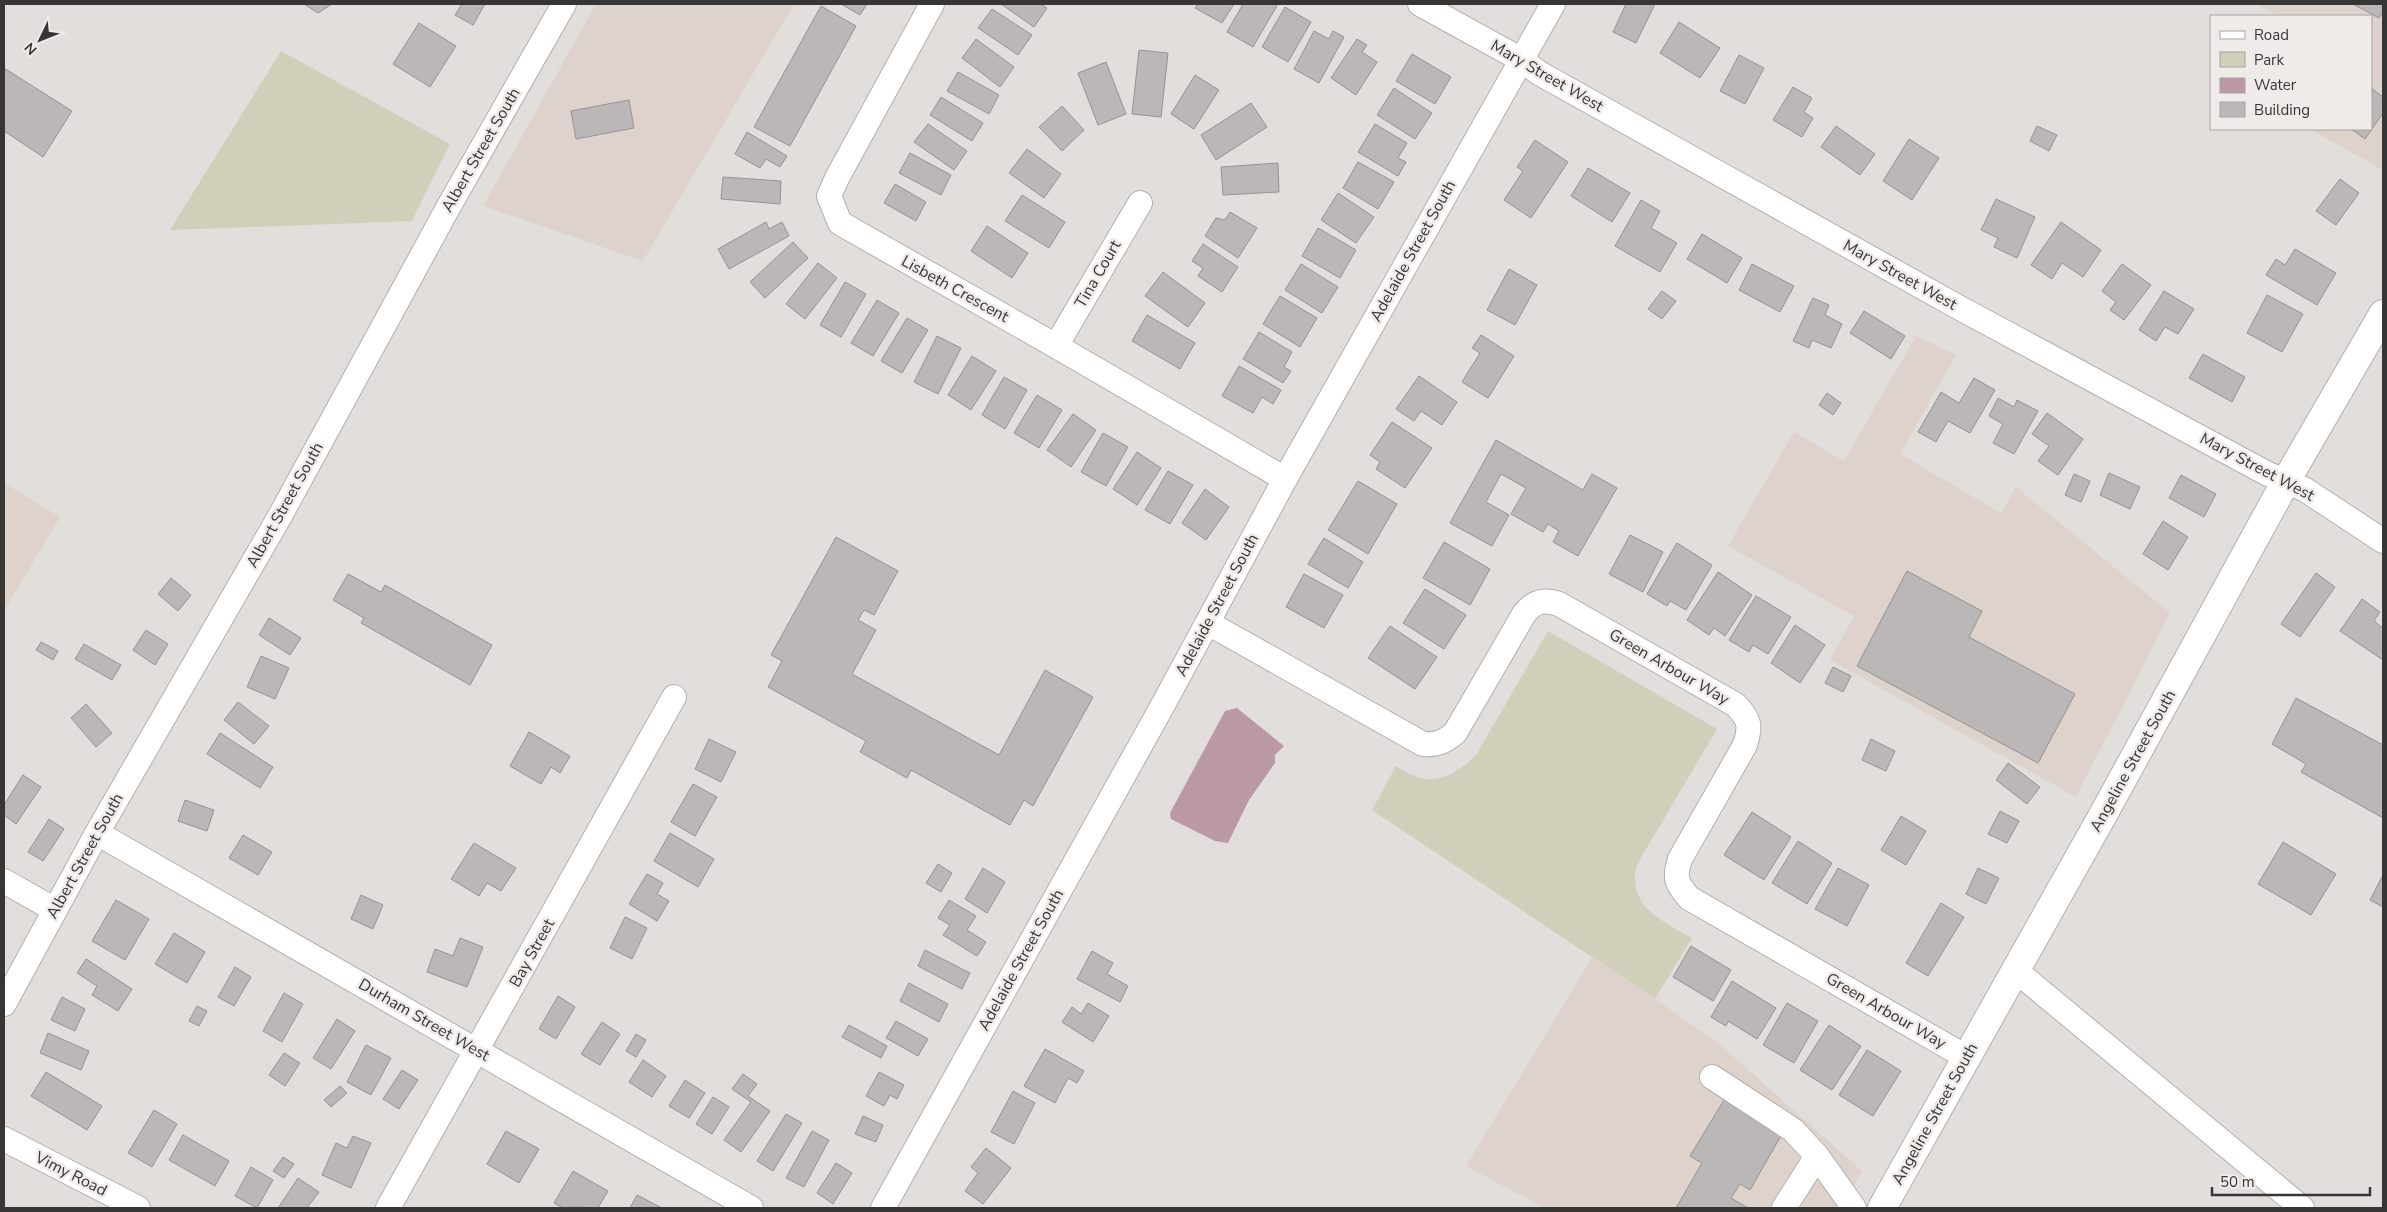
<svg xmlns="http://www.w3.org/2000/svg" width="2387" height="1212" font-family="'Nunito Sans',sans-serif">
	<rect width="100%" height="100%" fill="#e2dedc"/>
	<path fill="#ded2cc" d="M 596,4 L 794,4 L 643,261 L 483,206 Z
		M 2257,4 L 2383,4 L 2383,170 L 2310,129 L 2371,129 L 2371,16 L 2278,16 Z
		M 1916,336 L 1956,355 L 1900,454 L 2001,513 L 2016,487 L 2170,613 L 2076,797 L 1830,660 L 1854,616 L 1728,546 L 1794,432 L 1844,461 Z
		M 4,483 L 60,517 L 4,611 Z
		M 1593,956 L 1717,1042 L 1862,1171 L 1842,1208 L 1545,1208 L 1466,1166 Z"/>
	<path fill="#d1cfba" d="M 281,51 L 450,144 L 412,221 L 170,230 Z
		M 1548,631 L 1717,729 L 1642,856 C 1639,862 1635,869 1635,875 C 1632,909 1667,924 1692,938 L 1655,999 L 1372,810 L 1396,766 C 1403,770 1410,775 1417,777 C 1440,785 1461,770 1476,755 Z"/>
	<path fill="#bb99a2" d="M 1237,708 L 1284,746 L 1275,755 L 1275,763 L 1249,800 L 1228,843 L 1215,841 L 1171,819 L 1170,813 L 1225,711 Z"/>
	<path fill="#bbb7b6" stroke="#979292" d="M 304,4 L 332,4 L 318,13 Z
		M 462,4 L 485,4 L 473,25 L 455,15 Z
		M 841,4 L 867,4 L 860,15 Z
		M 1001,4 L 1041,4 L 1047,8 L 1034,27 Z
		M 1198,4 L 1234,4 L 1222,23 L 1195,8 Z
		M 1243,4 L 1278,4 L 1253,47 L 1227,32 Z
		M 1626,4 L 1655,4 L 1636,43 L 1613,32 Z
		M 2353,4 L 2383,4 L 2383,11 L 2379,18 Z
		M 821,6 L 856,26 L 790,146 L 754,127 Z
		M 1285,7 L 1311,22 L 1288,62 L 1262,47 Z
		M 992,9 L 1032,35 L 1018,55 L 978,28 Z
		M 1679,22 L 1720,48 L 1700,78 L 1660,53 Z
		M 419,23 L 456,46 L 430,87 L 393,64 Z
		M 1314,31 L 1329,39 L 1333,31 L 1344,37 L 1319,83 L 1294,69 Z
		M 976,39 L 1014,67 L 1000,87 L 962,58 Z
		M 1357,39 L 1367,45 L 1362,52 L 1377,62 L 1356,95 L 1331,78 Z
		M 1139,50 L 1168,53 L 1161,117 L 1132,114 Z
		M 1412,54 L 1451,77 L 1435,104 L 1396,81 Z
		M 1739,55 L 1764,68 L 1745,104 L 1720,91 Z
		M 1106,62 L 1126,114 L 1098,125 L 1078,73 Z
		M 4,68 L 72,111 L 43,157 L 4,131 Z
		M 958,72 L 999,95 L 989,114 L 947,91 Z
		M 1195,75 L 1219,90 L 1194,129 L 1171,114 Z
		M 1793,87 L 1812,98 L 1804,112 L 1813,118 L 1802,137 L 1773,120 Z
		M 1394,88 L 1432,113 L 1415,139 L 1377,115 Z
		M 2371,88 L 2383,97 L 2383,113 L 2365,139 L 2351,129 L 2371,129 Z
		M 941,97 L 983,123 L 972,141 L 930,115 Z
		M 629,100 L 634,128 L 576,139 L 571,111 Z
		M 1251,103 L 1267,127 L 1216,160 L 1201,135 Z
		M 1062,106 L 1084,130 L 1062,151 L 1039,127 Z
		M 928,124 L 967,151 L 954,170 L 914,142 Z
		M 1375,124 L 1407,143 L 1398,158 L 1406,162 L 1398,176 L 1358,152 Z
		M 1836,126 L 1875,154 L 1860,175 L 1821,147 Z
		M 2037,126 L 2057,135 L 2049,151 L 2030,141 Z
		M 747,132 L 787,156 L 780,167 L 766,159 L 760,168 L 735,154 Z
		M 1909,139 L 1939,158 L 1912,200 L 1883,181 Z
		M 1535,140 L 1568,162 L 1531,218 L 1504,200 L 1523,171 L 1517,167 Z
		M 1027,149 L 1061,174 L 1044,198 L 1009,173 Z
		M 910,153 L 951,175 L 941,195 L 899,173 Z
		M 1358,162 L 1394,182 L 1378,209 L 1343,188 Z
		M 1278,163 L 1279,192 L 1223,195 L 1221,167 Z
		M 1588,168 L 1630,193 L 1612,222 L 1571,196 Z
		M 723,177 L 781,181 L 780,204 L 721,199 Z
		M 2340,179 L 2359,193 L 2336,225 L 2316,211 Z
		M 895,184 L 926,202 L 916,221 L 884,203 Z
		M 1338,193 L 1374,217 L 1356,243 L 1321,220 Z
		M 1022,195 L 1065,222 L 1049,248 L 1005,221 Z
		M 1996,199 L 2035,217 L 2017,258 L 1994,247 L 1998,238 L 1981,230 Z
		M 1641,200 L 1660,211 L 1651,228 L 1677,243 L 1660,272 L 1615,246 Z
		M 1230,212 L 1257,228 L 1238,258 L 1205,236 L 1216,218 L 1225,220 Z
		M 766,222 L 769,229 L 782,222 L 789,236 L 729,269 L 718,249 Z
		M 2061,222 L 2101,250 L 2083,277 L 2062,263 L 2052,279 L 2031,265 Z
		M 987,226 L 1028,253 L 1012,278 L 971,251 Z
		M 1318,228 L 1356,250 L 1340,278 L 1302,256 Z
		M 1702,234 L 1742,258 L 1727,283 L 1687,259 Z
		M 793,242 L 808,258 L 765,298 L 750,282 Z
		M 1203,244 L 1238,267 L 1222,292 L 1198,276 L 1203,268 L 1192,261 Z
		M 2295,249 L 2336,273 L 2317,305 L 2266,275 L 2276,259 L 2285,265 Z
		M 818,263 L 837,278 L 805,319 L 786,304 Z
		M 1301,264 L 1338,287 L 1322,313 L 1285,290 Z
		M 1752,264 L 1794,286 L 1780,312 L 1739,290 Z
		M 2122,264 L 2151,285 L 2124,320 L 2110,310 L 2116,302 L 2102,291 Z
		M 1509,269 L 1537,285 L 1515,325 L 1487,310 Z
		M 1163,272 L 1205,303 L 1188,327 L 1145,296 Z
		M 845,282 L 866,294 L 841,337 L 820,325 Z
		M 1662,291 L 1676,301 L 1662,319 L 1648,309 Z
		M 2164,291 L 2194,309 L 2178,334 L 2165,327 L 2156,341 L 2139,330 Z
		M 2267,295 L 2303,314 L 2282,352 L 2247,333 Z
		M 1280,296 L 1317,318 L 1300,347 L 1263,324 Z
		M 1813,298 L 1829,305 L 1825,315 L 1842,324 L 1831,348 L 1812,340 L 1809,348 L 1793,341 Z
		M 877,300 L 899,313 L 873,356 L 851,343 Z
		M 1864,311 L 1905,336 L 1891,359 L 1850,333 Z
		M 1147,315 L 1195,343 L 1180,369 L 1132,341 Z
		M 907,318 L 928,330 L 902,373 L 881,361 Z
		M 1259,332 L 1292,352 L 1284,367 L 1291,371 L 1283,383 L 1243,359 Z
		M 1481,335 L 1514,356 L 1488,398 L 1462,382 L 1480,353 L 1472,348 Z
		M 937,336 L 961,348 L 938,394 L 914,382 Z
		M 2203,354 L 2245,377 L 2232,402 L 2189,378 Z
		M 972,356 L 996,371 L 971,410 L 948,395 Z
		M 1239,366 L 1281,390 L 1273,404 L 1262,397 L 1253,413 L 1222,396 Z
		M 1419,376 L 1457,402 L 1442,425 L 1421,411 L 1414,421 L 1396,409 Z
		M 1004,377 L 1027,390 L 1005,429 L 982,415 Z
		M 1974,378 L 1995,390 L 1970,433 L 1948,421 L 1936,442 L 1918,432 L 1941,392 L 1959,403 Z
		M 1827,393 L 1841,403 L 1833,415 L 1819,405 Z
		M 1037,395 L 1062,410 L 1039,448 L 1014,433 Z
		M 1998,398 L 2014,407 L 2017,400 L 2038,411 L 2014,454 L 1993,443 L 2003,424 L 1989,416 Z
		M 2047,413 L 2083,439 L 2058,475 L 2038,461 L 2049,446 L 2032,434 Z
		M 1073,414 L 1096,430 L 1071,467 L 1047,450 Z
		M 1392,422 L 1432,448 L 1405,488 L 1376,469 L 1380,462 L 1370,455 Z
		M 1103,433 L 1128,447 L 1106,486 L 1081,472 Z
		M 1496,440 L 1583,490 L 1592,474 L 1617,488 L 1578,556 L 1553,542 L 1559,531 L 1548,524 L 1543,532 L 1511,514 L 1526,488 L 1501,474 L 1486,502 L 1509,515 L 1492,546 L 1450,523 Z
		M 1137,452 L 1161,468 L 1137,505 L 1113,489 Z
		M 1168,471 L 1193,485 L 1170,524 L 1145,510 Z
		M 2109,473 L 2140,487 L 2130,509 L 2100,495 Z
		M 2074,474 L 2090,481 L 2081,502 L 2065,495 Z
		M 2181,475 L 2216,494 L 2204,517 L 2169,498 Z
		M 1358,481 L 1397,504 L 1368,554 L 1328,530 Z
		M 1205,489 L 1229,507 L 1206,540 L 1182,523 Z
		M 2163,521 L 2188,537 L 2168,570 L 2143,554 Z
		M 1630,535 L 1663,552 L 1643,592 L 1609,574 Z
		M 836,537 L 898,571 L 874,615 L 864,610 L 858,620 L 876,630 L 852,674 L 999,755 L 1045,670 L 1093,697 L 1033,806 L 1024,800 L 1010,825 L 911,770 L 907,778 L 860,752 L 866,741 L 768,687 L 782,661 L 771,655 Z
		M 1324,538 L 1363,562 L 1348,588 L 1308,564 Z
		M 1444,542 L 1490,569 L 1470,605 L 1423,578 Z
		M 1677,543 L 1712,565 L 1686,610 L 1670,601 L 1667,606 L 1647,594 Z
		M 1907,571 L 1982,611 L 1969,637 L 2075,694 L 2038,763 L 1857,666 Z
		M 1718,572 L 1752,595 L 1725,636 L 1714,628 L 1709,635 L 1687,620 Z
		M 2316,573 L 2335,587 L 2300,637 L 2281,624 Z
		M 348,574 L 381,592 L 385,585 L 492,645 L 470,685 L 361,623 L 364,618 L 333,600 Z
		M 1304,574 L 1343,595 L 1324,628 L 1286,607 Z
		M 171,578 L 191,595 L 178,611 L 158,594 Z
		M 1425,589 L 1466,615 L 1444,649 L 1403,623 Z
		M 1756,596 L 1791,617 L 1768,654 L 1753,645 L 1749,652 L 1729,640 Z
		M 2362,599 L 2380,612 L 2374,621 L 2383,628 L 2383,660 L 2340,631 Z
		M 269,618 L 301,638 L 290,655 L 259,635 Z
		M 1795,625 L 1825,645 L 1800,683 L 1771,663 Z
		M 1390,626 L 1437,657 L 1415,689 L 1368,658 Z
		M 146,630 L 168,644 L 155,665 L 133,650 Z
		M 41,642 L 58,651 L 53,660 L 36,650 Z
		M 84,644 L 121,665 L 112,680 L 75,659 Z
		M 261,656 L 289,668 L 275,699 L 247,687 Z
		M 1833,667 L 1851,676 L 1843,692 L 1825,683 Z
		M 2296,698 L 2383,745 L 2383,818 L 2301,772 L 2306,764 L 2272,744 Z
		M 238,702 L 269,726 L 254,744 L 224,720 Z
		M 86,704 L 112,733 L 96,747 L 71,718 Z
		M 529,732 L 570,756 L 560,773 L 551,767 L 541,784 L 510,766 Z
		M 220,733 L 273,767 L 260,788 L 207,754 Z
		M 709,739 L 736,752 L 721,782 L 695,769 Z
		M 1871,739 L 1895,751 L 1886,771 L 1862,760 Z
		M 2008,763 L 2040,787 L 2027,804 L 1996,780 Z
		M 23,775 L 41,787 L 16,824 L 4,815 L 4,805 Z
		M 693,784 L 717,797 L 695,836 L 671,822 Z
		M 185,800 L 214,810 L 207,831 L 178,821 Z
		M 2000,811 L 2019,821 L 2007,843 L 1988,834 Z
		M 1752,812 L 1791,837 L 1764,880 L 1724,855 Z
		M 1901,816 L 1926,831 L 1906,865 L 1881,850 Z
		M 49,819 L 64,829 L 43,861 L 28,852 Z
		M 670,833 L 714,859 L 698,887 L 654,861 Z
		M 243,835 L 272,852 L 258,875 L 229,858 Z
		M 1798,841 L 1832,863 L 1807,904 L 1772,883 Z
		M 2283,842 L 2336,874 L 2311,915 L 2258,884 Z
		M 474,843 L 516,868 L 501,891 L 487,883 L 479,896 L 451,879 Z
		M 938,864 L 952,873 L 941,892 L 926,883 Z
		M 983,868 L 1005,882 L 987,913 L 965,899 Z
		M 1838,868 L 1869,885 L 1847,926 L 1815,909 Z
		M 1978,868 L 1999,878 L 1986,904 L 1966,894 Z
		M 647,874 L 663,883 L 657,894 L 669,901 L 657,921 L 629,904 Z
		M 2383,875 L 2383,907 L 2370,900 Z
		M 361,895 L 383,905 L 373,929 L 351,919 Z
		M 116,900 L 149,919 L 125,960 L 92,941 Z
		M 949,900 L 976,916 L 967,930 L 986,942 L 977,956 L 943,935 L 950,925 L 938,918 Z
		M 1941,903 L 1964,917 L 1928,976 L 1906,963 Z
		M 625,917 L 647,928 L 632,959 L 610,948 Z
		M 174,933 L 205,952 L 187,983 L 155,964 Z
		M 460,938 L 483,947 L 467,987 L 427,972 L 435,949 L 453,956 Z
		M 1691,946 L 1731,970 L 1713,1001 L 1673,977 Z
		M 925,950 L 970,973 L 962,989 L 918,966 Z
		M 1092,951 L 1113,963 L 1107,974 L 1128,986 L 1120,1002 L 1077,979 Z
		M 86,959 L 132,989 L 118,1011 L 92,995 L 97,986 L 77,973 Z
		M 235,967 L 251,977 L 234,1006 L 218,997 Z
		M 1732,981 L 1776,1008 L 1757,1039 L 1728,1021 L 1726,1026 L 1711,1017 Z
		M 909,983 L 948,1004 L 939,1022 L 900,1001 Z
		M 284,993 L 303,1004 L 282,1042 L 263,1031 Z
		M 558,996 L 575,1007 L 556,1039 L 539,1029 Z
		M 62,997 L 85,1009 L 75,1031 L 51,1020 Z
		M 1088,1003 L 1109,1016 L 1093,1042 L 1062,1022 L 1072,1007 L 1081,1014 Z
		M 1787,1003 L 1818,1021 L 1794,1063 L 1763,1045 Z
		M 197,1006 L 207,1011 L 199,1026 L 189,1021 Z
		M 337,1019 L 355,1031 L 331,1069 L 313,1058 Z
		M 896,1021 L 928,1039 L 918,1056 L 886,1038 Z
		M 602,1022 L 620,1034 L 600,1065 L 581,1054 Z
		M 849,1025 L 887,1046 L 881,1058 L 842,1037 Z
		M 1829,1025 L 1861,1046 L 1832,1090 L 1800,1070 Z
		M 48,1033 L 89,1051 L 81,1070 L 40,1053 Z
		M 636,1034 L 646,1040 L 636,1057 L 626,1051 Z
		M 366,1045 L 391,1058 L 371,1095 L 347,1082 Z
		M 1045,1049 L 1084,1071 L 1077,1083 L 1068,1078 L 1055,1103 L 1024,1086 Z
		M 1867,1050 L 1901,1071 L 1873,1116 L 1839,1095 Z
		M 284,1053 L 300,1063 L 285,1086 L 269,1075 Z
		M 643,1060 L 666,1076 L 652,1097 L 629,1082 Z
		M 402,1070 L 418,1080 L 399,1109 L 383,1099 Z
		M 46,1072 L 102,1106 L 87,1130 L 31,1096 Z
		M 879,1072 L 904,1085 L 897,1099 L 890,1095 L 884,1106 L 866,1096 Z
		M 743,1074 L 757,1084 L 748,1096 L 770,1111 L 741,1152 L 724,1140 L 751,1102 L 732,1089 Z
		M 685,1080 L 705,1093 L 689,1118 L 669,1106 Z
		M 340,1086 L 347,1093 L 331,1107 L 324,1100 Z
		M 1013,1091 L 1035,1103 L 1014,1144 L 991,1132 Z
		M 713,1097 L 729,1107 L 712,1134 L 696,1124 Z
		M 1724,1100 L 1782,1134 L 1750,1190 L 1740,1184 L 1731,1198 L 1748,1208 L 1676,1208 L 1702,1163 L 1690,1156 Z
		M 154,1110 L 177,1124 L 152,1167 L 128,1153 Z
		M 786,1114 L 802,1123 L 773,1171 L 757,1161 Z
		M 863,1116 L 883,1125 L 876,1142 L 855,1134 Z
		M 506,1131 L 539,1149 L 519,1183 L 487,1164 Z
		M 812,1131 L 829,1140 L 804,1187 L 786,1178 Z
		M 183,1135 L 229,1161 L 215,1186 L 169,1160 Z
		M 353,1136 L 371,1143 L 351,1188 L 322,1175 L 336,1143 L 347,1148 Z
		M 986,1148 L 1011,1168 L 983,1204 L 965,1191 L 978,1173 L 971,1167 Z
		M 283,1157 L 294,1164 L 284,1178 L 273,1171 Z
		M 836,1163 L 852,1173 L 833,1204 L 817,1193 Z
		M 251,1167 L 273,1180 L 257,1208 L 235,1196 Z
		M 573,1171 L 608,1191 L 598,1208 L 573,1207 L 563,1208 L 554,1203 Z
		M 298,1178 L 319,1192 L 307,1208 L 278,1208 Z
		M 637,1195 L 660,1207 L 659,1208 L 630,1208 Z"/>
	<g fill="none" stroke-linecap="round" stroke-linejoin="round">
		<g stroke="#b3afad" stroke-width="26">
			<path id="minor" d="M 932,4 L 837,178 L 829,196 L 840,223 L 1056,346 L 1285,479
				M 1420,4 L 1520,59 L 1539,73 L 1958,307 L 2268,474 L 2304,489 L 2383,541
				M 1056,346 L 1140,203
				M 1208,623 L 1423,744 C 1437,745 1444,742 1455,733 L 1524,614 C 1534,601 1544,599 1559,604 L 1736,705 C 1750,720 1751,726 1745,745 L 1680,859 C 1674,878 1676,883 1689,898 L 1966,1057
				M 97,833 L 751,1208
				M 4,881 L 55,910
				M 2015,970 L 2302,1208
				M 4,1004 L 97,833 L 280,516 L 449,206 L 564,4
				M 1712,1077 L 1793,1130 L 1817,1156 L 1854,1208
				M 4,1139 L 138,1208
				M 388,1208 L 674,697
				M 883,1208 L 1164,703 L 1285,479 L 1553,4
				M 1784,1208 L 1817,1156"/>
		</g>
		<g stroke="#b3afad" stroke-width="30">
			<path id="major" d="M 1882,1208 L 2104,813 L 2286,481 L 2383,314"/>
		</g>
		<use href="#minor" stroke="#fff" stroke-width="24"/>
		<use href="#major" stroke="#fff" stroke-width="28"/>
	</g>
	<g text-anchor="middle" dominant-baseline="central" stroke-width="5" stroke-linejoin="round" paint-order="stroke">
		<g font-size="16" fill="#383635" stroke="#efebe9">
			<text transform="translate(1547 76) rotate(30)">Mary Street West</text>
			<text transform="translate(481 150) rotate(-60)">Albert Street South</text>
			<text transform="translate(1413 251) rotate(-61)">Adelaide Street South</text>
			<text transform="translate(1098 274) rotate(-60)">Tina Court</text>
			<text transform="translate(1900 275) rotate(29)">Mary Street West</text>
			<text transform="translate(955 289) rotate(29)">Lisbeth Crescent</text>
			<text transform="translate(2257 467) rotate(28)">Mary Street West</text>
			<text transform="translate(285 505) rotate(-61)">Albert Street South</text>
			<text transform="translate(1217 605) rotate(-62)">Adelaide Street South</text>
			<text transform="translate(1669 667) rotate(30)">Green Arbour Way</text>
			<text transform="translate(2133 761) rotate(-61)">Angeline Street South</text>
			<text transform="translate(85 856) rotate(-61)">Albert Street South</text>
			<text transform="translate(532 953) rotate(-61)">Bay Street</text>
			<text transform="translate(1021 960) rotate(-61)">Adelaide Street South</text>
			<text transform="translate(1886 1011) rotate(30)">Green Arbour Way</text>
			<text transform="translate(424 1020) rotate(30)">Durham Street West</text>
			<text transform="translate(1935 1114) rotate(-61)">Angeline Street South</text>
			<text transform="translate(71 1174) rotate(27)">Vimy Road</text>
		</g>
	</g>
	<rect width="2387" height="1212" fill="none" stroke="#383635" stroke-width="10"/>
	<rect x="2210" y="15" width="162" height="115" fill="#efebe9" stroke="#a6a3a1"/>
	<rect x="2220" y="31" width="25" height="8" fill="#ffffff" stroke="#a6a3a1"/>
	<text x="2254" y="40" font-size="15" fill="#383635">Road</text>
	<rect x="2220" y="52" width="25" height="15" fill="#d1cfba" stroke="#a6a3a1"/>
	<text x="2254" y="65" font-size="15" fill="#383635">Park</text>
	<rect x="2220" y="78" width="25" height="15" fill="#bb99a2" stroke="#a6a3a1"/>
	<text x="2254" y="90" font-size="15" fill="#383635">Water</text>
	<rect x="2220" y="102" width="25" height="15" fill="#bbb7b6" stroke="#a6a3a1"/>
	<text x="2254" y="115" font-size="15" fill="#383635">Building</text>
	<g transform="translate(40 40) rotate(227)" stroke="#efebe9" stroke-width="4" paint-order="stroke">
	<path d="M0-4L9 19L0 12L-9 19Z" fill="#383635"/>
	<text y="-8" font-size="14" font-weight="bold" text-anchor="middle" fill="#383635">N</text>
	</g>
	<path d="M2212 1187v8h158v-8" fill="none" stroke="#383635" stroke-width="2.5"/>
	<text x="2220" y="1187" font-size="15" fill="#383635" stroke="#efebe9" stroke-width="4" paint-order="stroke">50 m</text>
</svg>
